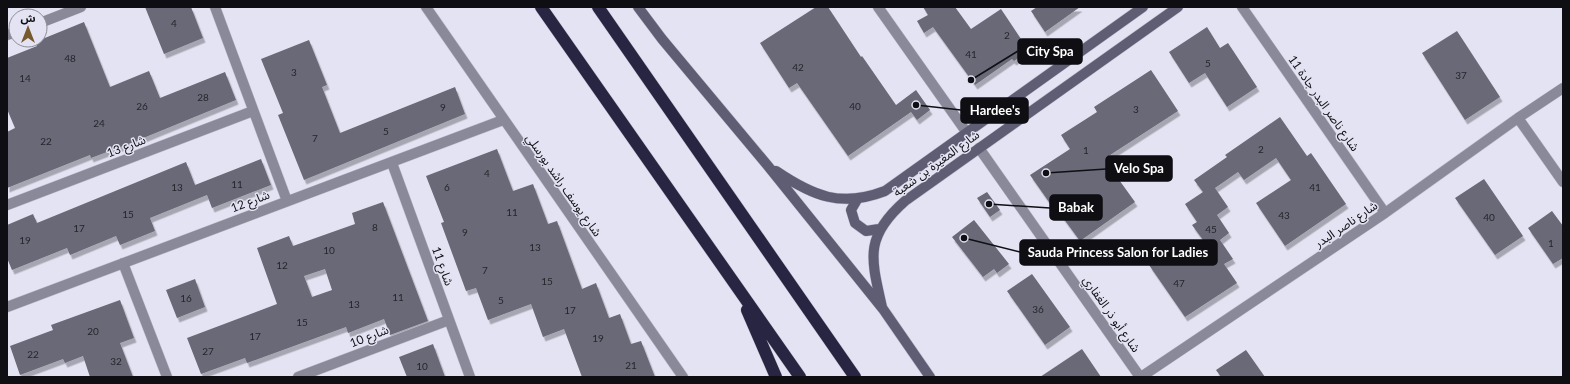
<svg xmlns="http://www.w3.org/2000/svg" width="1570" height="384" font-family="Lato,'Noto Sans Arabic',sans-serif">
	<defs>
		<filter id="shadow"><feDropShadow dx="2.5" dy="4.5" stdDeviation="0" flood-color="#0004"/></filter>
	</defs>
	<rect width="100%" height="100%" fill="#e3e3f3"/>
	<path fill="#6a6977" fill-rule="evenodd" filter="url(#shadow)" d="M 145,7 L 191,7 L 203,38 L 164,54 Z
		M 816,7 L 828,7 L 861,57 L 862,56 L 896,105 L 916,90 L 930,110 L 917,120 L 911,112 L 848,156 L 797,83 L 789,88 L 760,43 Z
		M 923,7 L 955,7 L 971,29 L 1001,9 L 1029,51 L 1014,61 L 1012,59 L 975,85 L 933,27 L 924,33 L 917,21 L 928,15 Z
		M 1037,7 L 1080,7 L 1045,32 L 1031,11 Z
		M 84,22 L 110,87 L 149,71 L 160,98 L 225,72 L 236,100 L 136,141 L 91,158 L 90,155 L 7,188 L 7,132 L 15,128 L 7,109 L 7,58 L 37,46 L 35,42 Z
		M 1207,27 L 1220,48 L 1228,43 L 1257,87 L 1227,107 L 1205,73 L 1189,83 L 1169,52 Z
		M 1457,31 L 1500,97 L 1465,120 L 1422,53 Z
		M 309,40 L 327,85 L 322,87 L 340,133 L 455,87 L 465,114 L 304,180 L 278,115 L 283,113 L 261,59 Z
		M 1151,70 L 1178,111 L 1107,157 L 1111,165 L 1109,166 L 1135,202 L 1080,241 L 1058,211 L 1056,212 L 1030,175 L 1070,149 L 1061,135 L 1097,112 L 1094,107 Z
		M 1280,117 L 1307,156 L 1311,153 L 1346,204 L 1285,246 L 1256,203 L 1291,180 L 1276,158 L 1244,180 L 1238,172 L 1215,188 L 1228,207 L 1217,215 L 1229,233 L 1220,240 L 1233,259 L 1224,264 L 1237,283 L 1185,317 L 1149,265 L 1174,248 L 1180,256 L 1203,240 L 1192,225 L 1197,222 L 1185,204 L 1203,192 L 1194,180 L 1227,157 L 1225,155 Z
		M 497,149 L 513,191 L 533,184 L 548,224 L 557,221 L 582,289 L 596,283 L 609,318 L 620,314 L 631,344 L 641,341 L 655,377 L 582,377 L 564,329 L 543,337 L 531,304 L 488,320 L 476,288 L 466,291 L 441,223 L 444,222 L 426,176 Z
		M 261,159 L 271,185 L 212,208 L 207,195 L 150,218 L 155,231 L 120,245 L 116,236 L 70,255 L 67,248 L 12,270 L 7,258 L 7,225 L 33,214 L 37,223 L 186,162 L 195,185 Z
		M 1484,179 L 1523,236 L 1495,255 L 1455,198 Z
		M 987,192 L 1000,210 L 990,217 L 977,198 Z
		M 383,202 L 428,321 L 390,335 L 384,319 L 348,333 L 346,327 L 247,363 L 245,358 L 201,374 L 187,338 L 277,304 L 257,248 L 289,236 L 293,246 L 355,224 L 352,213 ZM 325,269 L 332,290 L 312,297 L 304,276 Z
		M 1552,211 L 1563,226 L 1563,258 L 1553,264 L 1528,228 Z
		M 974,220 L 1009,264 L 997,273 L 994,269 L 983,277 L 952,237 Z
		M 1032,274 L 1070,327 L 1045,345 L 1007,291 Z
		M 195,279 L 205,307 L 177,318 L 166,290 Z
		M 120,300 L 134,338 L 120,343 L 133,377 L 90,377 L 83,356 L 65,363 L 63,359 L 20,375 L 10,346 L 53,330 L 51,325 Z
		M 433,344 L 445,377 L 407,377 L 399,357 Z
		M 1082,349 L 1101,377 L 1040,377 Z
		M 1246,350 L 1265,377 L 1221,377 L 1216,370 Z"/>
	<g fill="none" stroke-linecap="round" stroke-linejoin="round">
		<g stroke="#c1c1cf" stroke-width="11">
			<path id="minor" d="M 215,7 L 287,201
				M 1242,7 L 1385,213
				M 40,23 L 81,7
				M 7,35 L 16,32
				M 1518,118 L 1563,182
				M 392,163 L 470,377
				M 7,205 L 253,111
				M 123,263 L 167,377
				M 7,307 L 503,120
				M 298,377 L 449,320
				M 1141,377 L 1385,213 L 1518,118 L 1563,88"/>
		</g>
		<g stroke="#c1c1cf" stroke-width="11">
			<path id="tertiary" d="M 426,7 L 683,377
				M 878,7 L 967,133
				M 979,148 L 1140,377"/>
		</g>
		<g stroke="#c1c1cf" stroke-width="11">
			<path id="secondary" d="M 638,7 L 662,39 L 768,166 L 883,309 L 930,377
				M 776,171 C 813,196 841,208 885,191 L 1143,7
				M 858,198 L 851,210 L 855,223 L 866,231 L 879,229
				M 882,307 C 871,258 864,237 905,201 L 1178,7"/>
		</g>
		<g stroke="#c1c1cf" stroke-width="13">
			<path id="motorway" d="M 541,7 L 800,377
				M 598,7 L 855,377
				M 747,310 L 776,377"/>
		</g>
		<use href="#minor" stroke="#898999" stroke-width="10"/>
		<use href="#tertiary" stroke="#898999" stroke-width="10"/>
		<use href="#secondary" stroke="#5e5d74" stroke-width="10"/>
		<use href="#motorway" stroke="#282543" stroke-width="12"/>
	</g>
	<g text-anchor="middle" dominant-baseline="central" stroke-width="3" stroke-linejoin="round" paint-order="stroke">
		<g font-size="10" fill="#25252c">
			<text x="174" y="23">4</text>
			<text x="1007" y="35">2</text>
			<text x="971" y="54">41</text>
			<text x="70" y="58">48</text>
			<text x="1208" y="63">5</text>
			<text x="798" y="67">42</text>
			<text x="294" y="72">3</text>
			<text x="1461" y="75">37</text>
			<text x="25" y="78">14</text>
			<text x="203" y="97">28</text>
			<text x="142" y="106">26</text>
			<text x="855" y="106">40</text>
			<text x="443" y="107">9</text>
			<text x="1136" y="109">3</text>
			<text x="99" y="123">24</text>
			<text x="386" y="131">5</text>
			<text x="315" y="138">7</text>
			<text x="46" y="141">22</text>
			<text x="1261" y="149">2</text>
			<text x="1086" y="150">1</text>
			<text x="487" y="173">4</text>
			<text x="237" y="184">11</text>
			<text x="177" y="187">13</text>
			<text x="447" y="187">6</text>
			<text x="1315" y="187">41</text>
			<text x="512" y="212">11</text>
			<text x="128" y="214">15</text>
			<text x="1284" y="215">43</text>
			<text x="1489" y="217">40</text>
			<text x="375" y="227">8</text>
			<text x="79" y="228">17</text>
			<text x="1211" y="229">45</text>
			<text x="465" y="232">9</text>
			<text x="25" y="240">19</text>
			<text x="1551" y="243">1</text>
			<text x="535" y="247">13</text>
			<text x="329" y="250">10</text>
			<text x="282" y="265">12</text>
			<text x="485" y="270">7</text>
			<text x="547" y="281">15</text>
			<text x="1179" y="283">47</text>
			<text x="398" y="297">11</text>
			<text x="186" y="298">16</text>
			<text x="501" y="300">5</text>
			<text x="354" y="304">13</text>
			<text x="1038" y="309">36</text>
			<text x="570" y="310">17</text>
			<text x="302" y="322">15</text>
			<text x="93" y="331">20</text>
			<text x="255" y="336">17</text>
			<text x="598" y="338">19</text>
			<text x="208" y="351">27</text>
			<text x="33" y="354">22</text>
			<text x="116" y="361">32</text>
			<text x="631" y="365">21</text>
			<text x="422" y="366">10</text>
		</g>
		<g font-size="12" fill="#0e0e13" stroke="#e3e3f3">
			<text transform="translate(1324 103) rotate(55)">شارع ناصر البدر جادة 11</text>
			<text transform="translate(126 146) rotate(-21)">شارع 13</text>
			<text transform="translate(936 163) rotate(-36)">شارع المغيرة بن شعبة</text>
			<text transform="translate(564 185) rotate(55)">شارع يوسف راشد بورسلي</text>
			<text transform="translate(250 201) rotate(-21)">شارع 12</text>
			<text transform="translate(1346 224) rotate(-34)">شارع ناصر البدر</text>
			<text transform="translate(443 266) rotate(70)">شارع 11</text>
			<text transform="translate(1112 314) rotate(55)">شارع أبو ذر الغفاري</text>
			<text transform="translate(369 336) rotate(-21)">شارع 10</text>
		</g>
	</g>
	<path fill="none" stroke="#0e0e13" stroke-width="1.5" d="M971 80L1018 51M916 105L961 110M1046 173L1106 169M989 204L1050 208M964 238L1020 252"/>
	<g fill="#0e0e13" stroke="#e3e3f3" stroke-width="1.5">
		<circle cx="971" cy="80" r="4"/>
		<circle cx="916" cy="105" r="4"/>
		<circle cx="1046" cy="173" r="4"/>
		<circle cx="989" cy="204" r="4"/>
		<circle cx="964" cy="238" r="4"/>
	</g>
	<g fill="#0e0e13" stroke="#0e0e13" stroke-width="1.5">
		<rect x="1018" y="39" width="64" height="25" rx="4"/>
		<rect x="961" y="98" width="67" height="25" rx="4"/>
		<rect x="1106" y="156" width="66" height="25" rx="4"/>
		<rect x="1050" y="195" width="52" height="25" rx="4"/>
		<rect x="1020" y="240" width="197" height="25" rx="4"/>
	</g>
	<g font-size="13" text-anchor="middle" font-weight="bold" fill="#fff">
		<text x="1050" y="56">City Spa</text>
		<text x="995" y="115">Hardee's</text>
		<text x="1139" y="173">Velo Spa</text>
		<text x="1076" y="212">Babak</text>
		<text x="1118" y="257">Sauda Princess Salon for Ladies</text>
	</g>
	<rect width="1570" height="384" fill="none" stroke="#0e0e13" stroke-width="16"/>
	<g transform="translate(28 28)"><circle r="19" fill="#e3e3f3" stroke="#8e8e99"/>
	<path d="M0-3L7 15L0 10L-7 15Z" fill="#76592c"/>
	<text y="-6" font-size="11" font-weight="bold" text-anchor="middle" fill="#0e0e13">ش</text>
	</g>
</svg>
